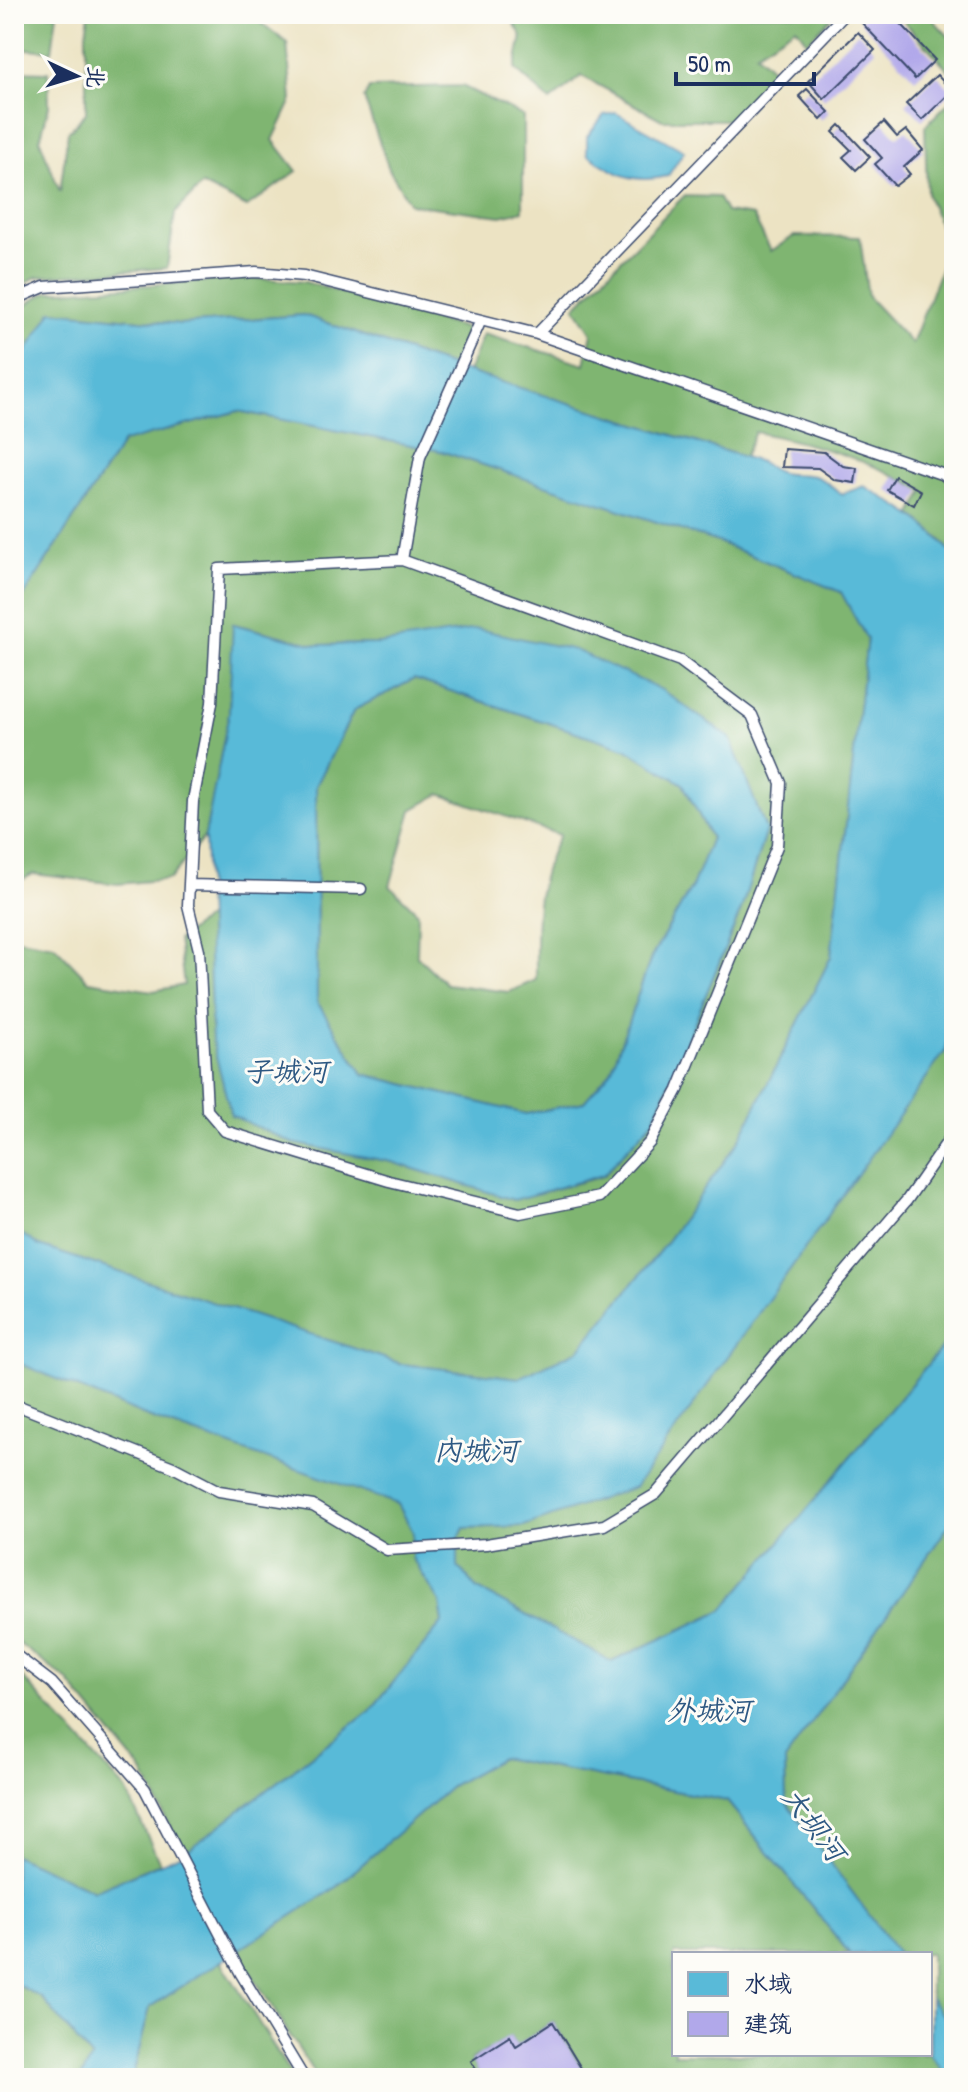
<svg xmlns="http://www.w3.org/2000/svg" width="968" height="2092" font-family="'Patrick Hand','LXGW WenKai TC',sans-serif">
	<rect width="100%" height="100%" fill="#fdfcf7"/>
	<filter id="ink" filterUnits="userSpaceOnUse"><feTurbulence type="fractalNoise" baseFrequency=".0125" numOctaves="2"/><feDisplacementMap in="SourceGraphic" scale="16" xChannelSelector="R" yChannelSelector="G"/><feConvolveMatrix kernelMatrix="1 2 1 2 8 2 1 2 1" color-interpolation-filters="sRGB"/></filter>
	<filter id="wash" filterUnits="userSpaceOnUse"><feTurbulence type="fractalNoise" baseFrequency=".006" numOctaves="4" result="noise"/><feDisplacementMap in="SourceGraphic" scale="32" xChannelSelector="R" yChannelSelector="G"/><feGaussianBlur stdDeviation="1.8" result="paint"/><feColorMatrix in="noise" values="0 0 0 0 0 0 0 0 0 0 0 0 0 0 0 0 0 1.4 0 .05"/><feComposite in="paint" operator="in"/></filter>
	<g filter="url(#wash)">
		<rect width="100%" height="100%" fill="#ece3c3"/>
		<path fill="#7fb571" stroke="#4d7268" stroke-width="2" fill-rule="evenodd" d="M 14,14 L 57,14 L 52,51 L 14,48 Z
			M 89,14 L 250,14 L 287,43 L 292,100 L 273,140 L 297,171 L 247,207 L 202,185 L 175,213 L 167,268 L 36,277 L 14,290 L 14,71 L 48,72 L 49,106 L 40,140 L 60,192 L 68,132 L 86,113 L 86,33 Z
			M 508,14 L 835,14 L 807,42 L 796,27 L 756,53 L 776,73 L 729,120 L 662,120 L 582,76 L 550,101 L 515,69 L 522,36 Z
			M 897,14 L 928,14 L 954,42 L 954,76 Z
			M 462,86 L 523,116 L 523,211 L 501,216 L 410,204 L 389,169 L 364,98 L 369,88 Z
			M 954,97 L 954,557 L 942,541 L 912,514 L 924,491 C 870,460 816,444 755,432 L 744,457 L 468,372 L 483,334 L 585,364 L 592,333 L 575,307 L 684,196 L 718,197 L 726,212 L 753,216 L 771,251 L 794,236 L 860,237 L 868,297 L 912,344 L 949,247 L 927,195 L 925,126 Z
			M 251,278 L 305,282 L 468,329 L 452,366 L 304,315 L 180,324 L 53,311 L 14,370 C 14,328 4,312 48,292 Z
			M 238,411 L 441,451 L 718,542 L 841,592 L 867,639 L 831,957 L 739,1141 L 663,1247 L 579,1350 L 519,1378 L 402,1364 L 39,1246 L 14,1229 L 14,938 L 54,945 L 89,981 L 153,991 L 184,985 L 178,940 L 208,917 L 212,1040 L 292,1143 L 392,1162 L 514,1200 L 603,1176 L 654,1119 L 741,910 L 766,830 L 730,738 L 380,644 L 316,645 L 234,624 L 229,713 L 205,836 L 170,879 L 118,884 L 33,874 L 14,884 L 14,611 L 123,442 Z
			M 414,679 L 625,748 L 683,784 L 711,838 L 693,885 L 651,958 L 611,1071 L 584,1102 L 526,1114 L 363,1074 L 317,1002 L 316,786 L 354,710 ZM 440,794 L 560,835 C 533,884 536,925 536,980 L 509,992 L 446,984 L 417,956 L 418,913 L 390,886 L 412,810 Z
			M 954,1008 L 954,1333 L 723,1610 L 611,1662 L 478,1589 L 458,1567 L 458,1539 L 464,1528 L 524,1526 L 946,1051 Z
			M 14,1361 L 145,1416 L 398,1504 L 413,1532 L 412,1558 L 440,1602 L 443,1622 L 370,1711 L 183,1854 L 143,1772 L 67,1680 L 14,1640 Z
			M 954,1518 L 954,2030 L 930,1998 L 930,1954 L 898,1954 L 786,1803 L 785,1761 Z
			M 23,1678 L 126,1790 L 160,1863 L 94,1891 L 14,1855 L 14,1692 Z
			M 501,1758 L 727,1801 L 850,1954 L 674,1954 L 674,2054 L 930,2054 L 949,2078 L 587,2078 L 553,2022 L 516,2046 L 510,2037 L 471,2060 L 481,2078 L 317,2078 L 237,1951 L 335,1888 L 454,1784 Z
			M 221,1961 L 293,2078 L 132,2078 L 150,2007 Z
			M 14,1983 L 42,1998 L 92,2058 L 81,2078 L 14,2078 Z"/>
		<path fill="#59bad8" stroke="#3a749b" stroke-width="2" fill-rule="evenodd" d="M 616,113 L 684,151 L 668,176 C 634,185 615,174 587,154 L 587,137 L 604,115 Z
			M 52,311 L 180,324 L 304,315 L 468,372 L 763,463 C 785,480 791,471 814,476 C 823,478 834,489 842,494 L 864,486 C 899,506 931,524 954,557 L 954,1008 L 946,1050 L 635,1487 L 524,1526 L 464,1528 L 458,1539 L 458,1567 L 478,1589 L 612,1662 L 723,1610 L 954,1333 L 954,1518 L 785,1761 L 786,1803 L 898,1954 L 850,1954 L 727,1801 L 501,1758 L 454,1784 L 335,1888 L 150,2007 L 132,2078 L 81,2078 L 92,2058 L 42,1998 L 14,1983 L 14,1855 L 94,1891 L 183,1854 L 370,1711 L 443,1622 L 440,1602 L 412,1558 L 413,1532 L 398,1504 L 145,1416 L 14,1361 L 14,1229 L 39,1246 L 402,1364 L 519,1378 L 579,1350 L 663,1247 L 739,1141 L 831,957 L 867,639 L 841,592 L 718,542 L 441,451 L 238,411 L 123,442 L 14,611 L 14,371 Z
			M 233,624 L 316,645 L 380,644 L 477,629 L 575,650 L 662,690 L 730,738 L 766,830 L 741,910 L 654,1120 L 603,1175 L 514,1200 L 392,1162 L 292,1143 L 231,1115 L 212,1040 L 205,836 L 229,713 ZM 414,679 L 625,748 L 683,784 L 711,838 L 693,885 L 651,958 L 611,1071 L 584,1102 L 526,1114 L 363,1074 L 317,1002 L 316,786 L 354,710 Z
			M 930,1998 L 954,2030 L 954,2078 L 949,2078 L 930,2054 Z"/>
		<g id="blocks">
			<path fill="#b1a8ea" d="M 867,14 L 892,14 L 935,60 L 915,79 L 860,21 Z
				M 858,32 L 875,50 L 824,99 L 808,81 Z
				M 937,75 L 952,91 L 922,120 L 906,104 Z
				M 807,89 L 829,112 L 821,120 L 799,96 Z
				M 884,122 L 897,137 L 906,130 L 923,150 L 904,167 L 910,174 L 895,186 L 875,164 L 882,158 L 865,139 Z
				M 840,125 L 870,157 L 856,170 L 843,157 L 851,150 L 833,132 Z
				M 784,449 L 824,452 L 843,466 L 857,468 L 855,483 L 835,480 L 818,468 L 782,467 Z
				M 895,476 L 921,491 L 914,505 L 887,490 Z
				M 553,2022 L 587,2078 L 481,2078 L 471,2061 L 510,2036 L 516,2046 Z"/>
		</g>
	</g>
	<g filter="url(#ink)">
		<use href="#blocks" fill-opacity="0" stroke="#3a4a6d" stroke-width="2"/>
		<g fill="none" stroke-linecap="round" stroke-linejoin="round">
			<g stroke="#3a4a6d" stroke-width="13">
				<path id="lane" d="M 14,310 L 23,296 L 44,287 L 256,272 L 304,276 L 537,334 L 944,475 L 954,484
					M 537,334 L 845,14
					M 402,560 L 680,661 L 752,715 L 781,783 L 777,846 L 678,1090 L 650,1142 L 599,1197 L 520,1213 L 389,1181 L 225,1131 L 207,1110 L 199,950 L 188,905 L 193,801 L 212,703 L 219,569 Z
					M 402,560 L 420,457 L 481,320
					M 189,885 L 361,889
					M 14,1404 L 173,1467 L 219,1491 L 313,1506 L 387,1550 L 486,1544 L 604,1525 L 656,1494 L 907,1200 L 954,1132
					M 14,1654 L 52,1683 L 145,1789 L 241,1974 L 304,2078"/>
			</g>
			<use href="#lane" stroke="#fff" stroke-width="10"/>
		</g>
	</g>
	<g text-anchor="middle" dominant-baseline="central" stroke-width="6" stroke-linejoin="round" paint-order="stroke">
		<g font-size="28" font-style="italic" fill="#2e5983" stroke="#fdfcf7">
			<text x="286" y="1071">子城河</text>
			<text x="476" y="1450">内城河</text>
			<text x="709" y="1710">外城河</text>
			<text transform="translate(814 1824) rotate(53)">大坝河</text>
		</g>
	</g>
	<rect width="968" height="2092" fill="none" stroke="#fdfcf7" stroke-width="48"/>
	<rect x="672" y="1952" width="260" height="104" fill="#fdfcf7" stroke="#a3aaba" stroke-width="2"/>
	<rect x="688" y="1972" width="40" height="24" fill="#59bad8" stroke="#a3aaba" stroke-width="2"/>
	<text x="744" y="1992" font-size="24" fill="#1b2f5e">水域</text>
	<rect x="688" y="2012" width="40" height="24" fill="#b1a8ea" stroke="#a3aaba" stroke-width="2"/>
	<text x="744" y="2032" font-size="24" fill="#1b2f5e">建筑</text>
	<g transform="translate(76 76) rotate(94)" stroke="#fdfcf7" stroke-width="6" paint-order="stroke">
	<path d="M0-6L14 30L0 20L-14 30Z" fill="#1b2f5e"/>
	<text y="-12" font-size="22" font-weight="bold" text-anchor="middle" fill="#1b2f5e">北</text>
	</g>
	<path d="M676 72v12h138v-12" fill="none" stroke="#1b2f5e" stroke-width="4"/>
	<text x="688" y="72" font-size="24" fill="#1b2f5e" stroke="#fdfcf7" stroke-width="6" paint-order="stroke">50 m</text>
</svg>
